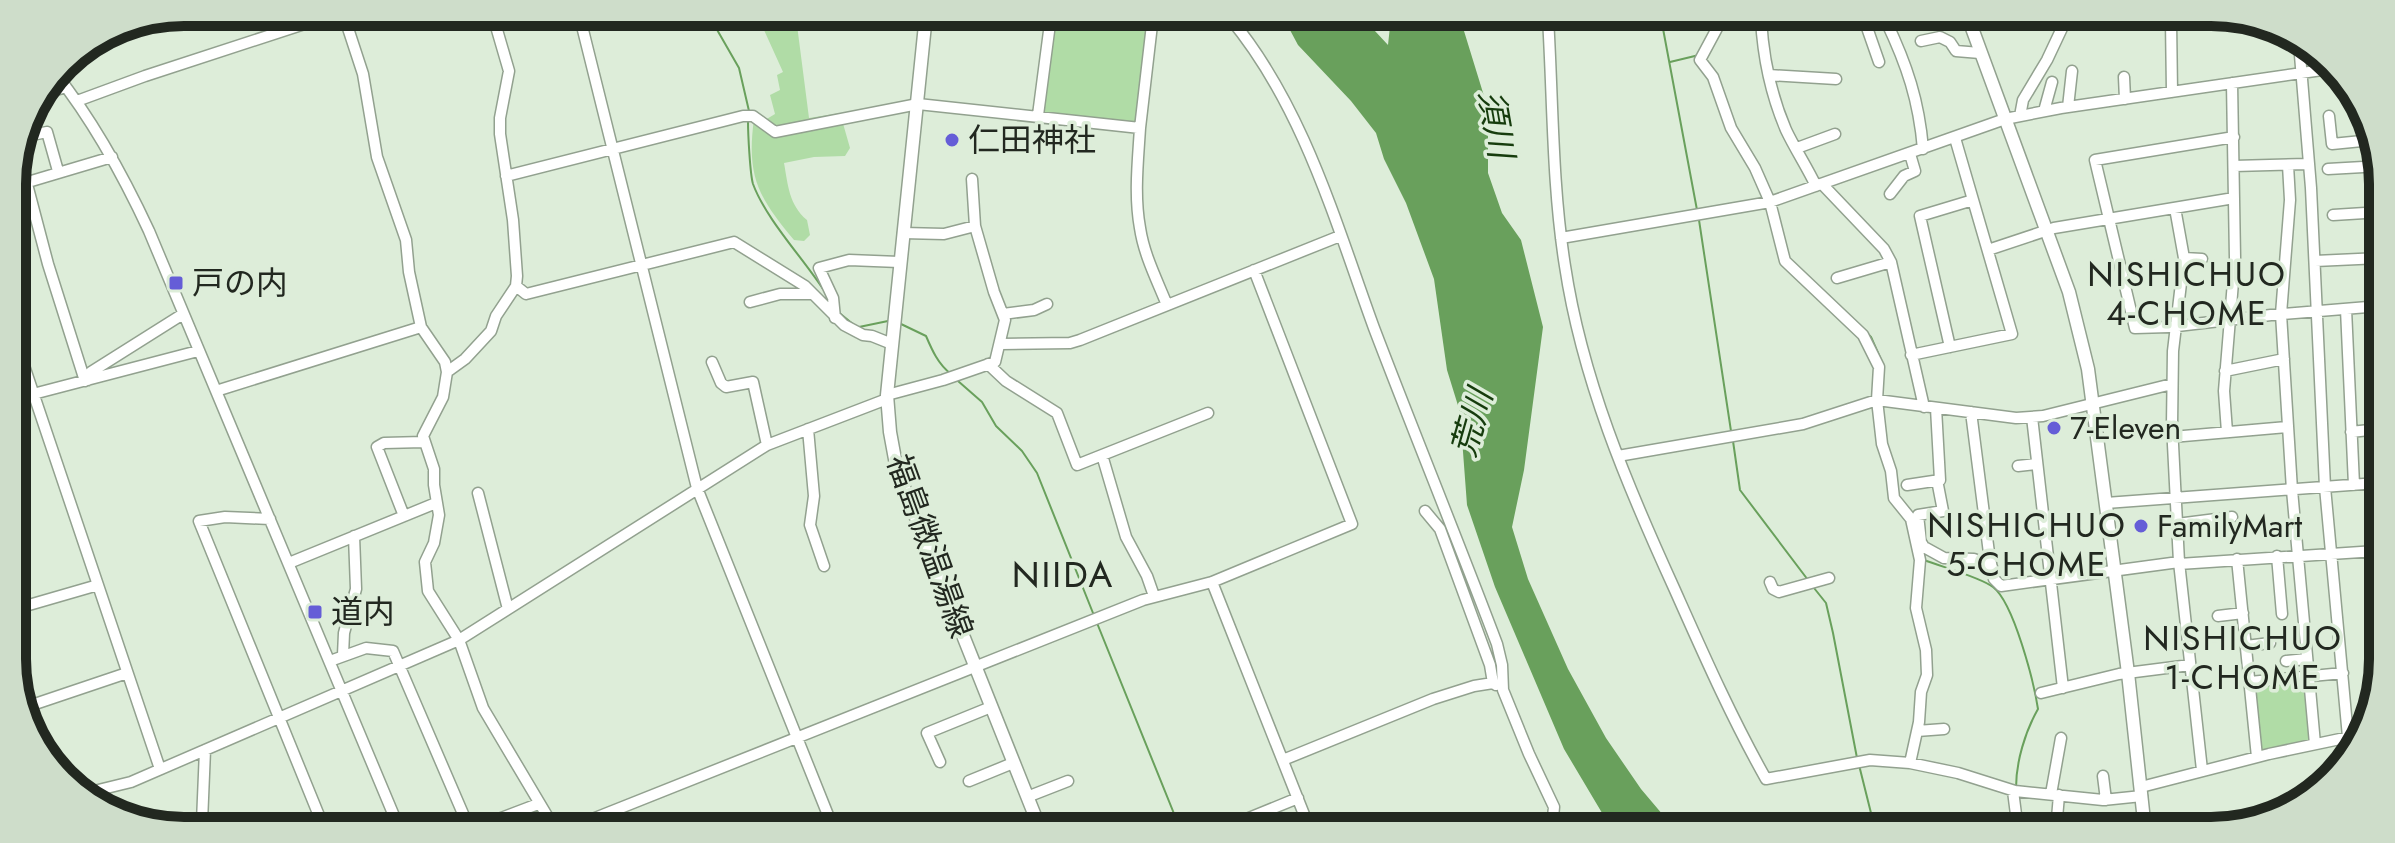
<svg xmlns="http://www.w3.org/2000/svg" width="2395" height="843" font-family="Jost,'Noto Sans JP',sans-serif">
	<rect width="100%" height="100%" fill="#ddedd9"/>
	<path fill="#b0dca6" d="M 1053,16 L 1150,16 L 1138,126 L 1041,114 Z
		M 797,25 L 809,118 L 840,113 L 850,148 L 845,156 L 814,157 L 784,163 C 788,185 789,205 807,220 L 810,235 L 804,241 L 794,240 C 759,198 746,177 754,119 L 765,120 L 775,114 L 770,95 L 780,90 L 777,75 L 783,72 L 764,30 Z
		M 2307,680 L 2312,741 L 2261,750 L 2255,685 Z"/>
	<path fill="#69a05c" d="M 1283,17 L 1362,17 L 1388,45 L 1391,17 L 1460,18 L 1488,109 L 1488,173 L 1502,213 L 1521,240 L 1543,327 L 1524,470 L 1512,527 L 1528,579 L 1568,669 L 1606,738 L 1641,789 L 1674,828 L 1611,828 L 1564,749 L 1495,587 L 1467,505 L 1460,412 L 1447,370 L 1434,279 L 1406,203 L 1384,159 L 1376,133 L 1351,101 L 1298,45 Z"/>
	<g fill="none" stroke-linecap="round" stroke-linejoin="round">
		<path stroke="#69a05c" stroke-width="2" d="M 708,14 L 739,68 L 749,111
			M 1138,16 L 1139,20
			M 1661,18 L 1697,210
			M 1670,62 L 1699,55
			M 748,122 C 748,133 750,174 753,184 C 766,219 802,257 823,289
			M 1699,220 L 1731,431
			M 837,311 L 854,325
			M 901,324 L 926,336 C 932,350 938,364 951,374
			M 859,327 L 888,321
			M 1867,333 L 1871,337 L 1882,362
			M 958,381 L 982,402 L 996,426 L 1022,451 L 1037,473 L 1093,613
			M 1733,441 L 1740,490 L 1808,580
			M 1924,560 C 1942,567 1980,577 1993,587 C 2014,603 2034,683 2038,709 C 2025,732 2016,762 2016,788
			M 1814,588 L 1826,603 L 1833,633 L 1857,758
			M 1097,623 L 1179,826
			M 1859,765 L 1875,829
			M 2020,810 L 2023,827"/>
		<g stroke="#92a18f" stroke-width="13">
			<path id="minor" d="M 343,13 L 363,74 L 377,157 L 406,240 L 409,272 L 421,327 L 445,362 L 447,372 L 443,397 L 423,436 L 434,469 L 434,485 L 439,515 L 434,543 L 425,562 L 428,591 L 459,640 L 483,708 L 552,824
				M 579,14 L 697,488 L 832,825
				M 1229,17 C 1303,105 1335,221 1374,328 C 1414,433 1457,538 1497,644 L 1502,665 L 1503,690 L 1529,754 L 1554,807 L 1552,828
				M 1548,18 C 1553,100 1552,185 1565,266 C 1582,379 1627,485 1674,588 C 1703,653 1731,717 1766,779 L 1870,760 L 1910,763 L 1958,773 L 2015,791 L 2103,800 L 2142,796
				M 1722,19 L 1700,60 L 1713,77 L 1731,128 L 1755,168 L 1770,202 L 1785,261 L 1863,335 L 1879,367 L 1877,400 L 1882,444 L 1891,471 L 1894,498 L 1911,519 L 1920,560 L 1916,608 L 1926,650 L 1927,675 L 1921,692 L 1919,722 L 1910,763
				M 1761,19 C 1763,56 1771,95 1786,130 C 1795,149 1807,167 1816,186
				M 1864,19 L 1879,62
				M 2171,21 L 2172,92
				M 1866,24 L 1886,21 C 1907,65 1919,101 1923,149
				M 1921,41 L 1940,37 L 1950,42 L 1956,51 L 1980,53
				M 2299,43 L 2311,188 L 2325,487 L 2348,737
				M 56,74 C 94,122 123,175 149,231 L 397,823
				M 1769,75 L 1836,79
				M 2124,77 L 2125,99
				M 39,95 L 66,87
				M 77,101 L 145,76 L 338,13
				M 2068,107 L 2072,71
				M 29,110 L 37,134 L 47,132 L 58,171
				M 2044,111 L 2052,82
				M 1038,115 L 1051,16
				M 2020,116 L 2023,100 L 2047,60 L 2063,26 L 2073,20
				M 2329,116 L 2332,144 L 2372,140
				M 1140,128 C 1138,161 1134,195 1140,228 C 1144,255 1157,280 1167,305
				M 2234,137 L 2095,160 L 2135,328 L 2169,327 L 2271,315 L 2380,306
				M 1797,148 L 1835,134
				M 18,150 L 48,264 L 85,381
				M 2288,165 L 2290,200 L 2281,314 L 2292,490 L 2315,744
				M 2234,166 L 2308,164
				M 2328,169 L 2381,166
				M 506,176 L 743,116 L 753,116 L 775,132 L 918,104 L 1140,128 L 1153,16
				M 28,182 L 112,157
				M 1822,184 L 1884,249 L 1891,262 L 1924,407
				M 1890,194 L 1904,176 L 1915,171 L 1910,154
				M 2175,208 L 2184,258 L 2173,351 L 2172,425 L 2179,562 L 2202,770
				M 2333,215 L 2381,212
				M 903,233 L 944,234 L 975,226
				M 1561,238 L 1770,202 L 2005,119 L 2061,108 L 2336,68
				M 1988,250 L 2054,228 L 2234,198
				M 2184,258 L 2202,259
				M 2315,261 L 2380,258
				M 1837,278 L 1891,262
				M 516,286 L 526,294 L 734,242 L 805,286 L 844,325 L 863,335 L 872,336 L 892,344
				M 750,302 L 780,294 L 813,294
				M 2346,309 L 2354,485
				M 1003,314 L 1034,310 L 1047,304
				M 835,318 L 833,298 L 819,268 L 849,260 L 899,262
				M 13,333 L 160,769
				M 1001,344 L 1070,343 L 1080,340 L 1340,236
				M 1950,347 L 1920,216 L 1973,200
				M 1911,355 L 2012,334 L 1955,138
				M 712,362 L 721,383 L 726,387 L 753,382 L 767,445
				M 988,364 L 1006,381 L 1057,413 L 1077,465 L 1208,413
				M 2225,371 L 2284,359
				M 447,372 L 465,359 L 491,331 L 496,316 L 516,286 L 517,276 L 513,220 L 500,134 L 500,118 L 509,71 L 495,23 L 495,13
				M 88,380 L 91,372 L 183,314
				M 216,391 L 421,327
				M 887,395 L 943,380 L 995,362 L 1005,320 L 994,292 L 975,226 L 972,179
				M 14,399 L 198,351
				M 1971,412 L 1989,553 L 1994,579 L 2001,586 L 2179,562
				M 2032,417 L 2063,688
				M 808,429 L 814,496 L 810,525 L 824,566
				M 2227,432 L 2224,391 L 2235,258 L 2232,83
				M 2351,432 L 2378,429
				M 2172,437 L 2287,427
				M 1102,455 L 1126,537 L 1147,576 L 1154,596
				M 1618,456 L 1803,424 L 1877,400 L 2016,418 L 2043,416 L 2172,384
				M 2018,466 L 2037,464
				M 1937,480 L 1943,511 L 1918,515 L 1921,542 L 1924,547 L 1944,558 L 1974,559 L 1992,567
				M 2375,483 L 2377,500
				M 1907,485 L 1940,480 L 1936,408
				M 478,493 L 508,609
				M 2106,503 L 2377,483
				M 1425,511 L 1440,529 L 1490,665 L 1493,683 L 1496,685
				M 404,516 L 377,447 L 384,443 L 423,442
				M 270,519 L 225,517 L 199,521 L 322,823
				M 2177,524 L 2232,517
				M 2371,550 L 2375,629
				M 2277,556 L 2282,614
				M 2237,559 L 2257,757
				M 289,563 L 436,503
				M 2179,564 L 2376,551
				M 1212,582 L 1309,827
				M 1770,582 L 1773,589 L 1779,592 L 1829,578
				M 15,609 L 98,585
				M 2218,616 L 2243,613
				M 2246,646 L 2270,643
				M 343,655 L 344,633 L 356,589 L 354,536
				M 330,661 L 366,648 L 393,651 L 467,823
				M 2286,661 L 2307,659
				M 15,674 L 32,726
				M 2250,682 L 2343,673
				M 2041,693 L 2119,674 L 2190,665
				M 26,707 L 127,673
				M 1917,731 L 1944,729
				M 1283,760 L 1433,699 L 1474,686 L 1493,683
				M 940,762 L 927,733 L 991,707
				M 2103,776 L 2106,800
				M 969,781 L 1013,763
				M 2141,787 L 2269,754 L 2359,735
				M 2013,791 L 2018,830
				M 86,793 L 131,782 L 459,640 L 767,445 L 887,399
				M 2051,794 L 2061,738
				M 1027,797 L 1068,781
				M 202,822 L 205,750
				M 488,823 L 538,804
				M 580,824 L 1143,600 L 1212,582 L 1352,524 L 1254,270
				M 1227,827 L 1298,798
				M 2056,830 L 2059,795"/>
		</g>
		<g stroke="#92a18f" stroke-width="15">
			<path id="major" d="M 926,15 L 887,395 L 890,432 L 897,470 L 1039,826
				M 1969,20 L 2069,292 L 2088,369 L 2128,673 L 2145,830"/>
		</g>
		<use href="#minor" stroke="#fff" stroke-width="10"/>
		<use href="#major" stroke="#fff" stroke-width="12"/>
	</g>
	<g fill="#655dd7" stroke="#ddedd9" stroke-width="3">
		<circle cx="952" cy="140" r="8"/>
		<rect x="168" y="275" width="16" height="16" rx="4"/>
		<circle cx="2054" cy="428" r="8"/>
		<circle cx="2141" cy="526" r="8"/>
		<rect x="307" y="604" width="16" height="16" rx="4"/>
	</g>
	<g text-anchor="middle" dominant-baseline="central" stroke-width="7" stroke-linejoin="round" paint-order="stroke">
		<g font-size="32" fill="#222820" stroke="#ddedd9" text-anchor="start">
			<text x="968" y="140">仁田神社</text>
			<text x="192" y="283">戸の内</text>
			<text x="2070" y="428">7-Eleven</text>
			<text x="2157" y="526">FamilyMart</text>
			<text x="331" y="612">道内</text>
		</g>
		<g font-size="32" fill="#222820" stroke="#ddedd9">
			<text transform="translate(930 546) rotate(70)">福島微温湯線</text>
		</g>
		<g font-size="34" font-style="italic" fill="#163c0d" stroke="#ddedd9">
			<text transform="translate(1496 124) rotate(80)">須川</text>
			<text transform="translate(1472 423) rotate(-74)">荒川</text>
		</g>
		<g font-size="34" letter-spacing="2" fill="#222820" stroke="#ddedd9">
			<text x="2187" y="274">NISHICHUO<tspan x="2187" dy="39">4-CHOME</tspan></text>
			<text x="2027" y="525">NISHICHUO<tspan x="2027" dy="39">5-CHOME</tspan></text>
			<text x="2243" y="638">NISHICHUO<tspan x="2243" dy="39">1-CHOME</tspan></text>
		</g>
		<g font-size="36" letter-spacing="2" fill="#222820" stroke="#ddedd9">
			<text x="1063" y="574">NIIDA</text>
		</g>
	</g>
	<path d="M0 0H2395V843H0ZM184 26H2211A158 158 0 0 1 2369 184V659A158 158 0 0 1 2211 817H184A158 158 0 0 1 26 659V184A158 158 0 0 1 184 26Z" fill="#ceddca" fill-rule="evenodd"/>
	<path fill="none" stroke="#222820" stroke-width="10" d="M184 26H2211A158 158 0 0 1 2369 184V659A158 158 0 0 1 2211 817H184A158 158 0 0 1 26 659V184A158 158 0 0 1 184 26Z"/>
</svg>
